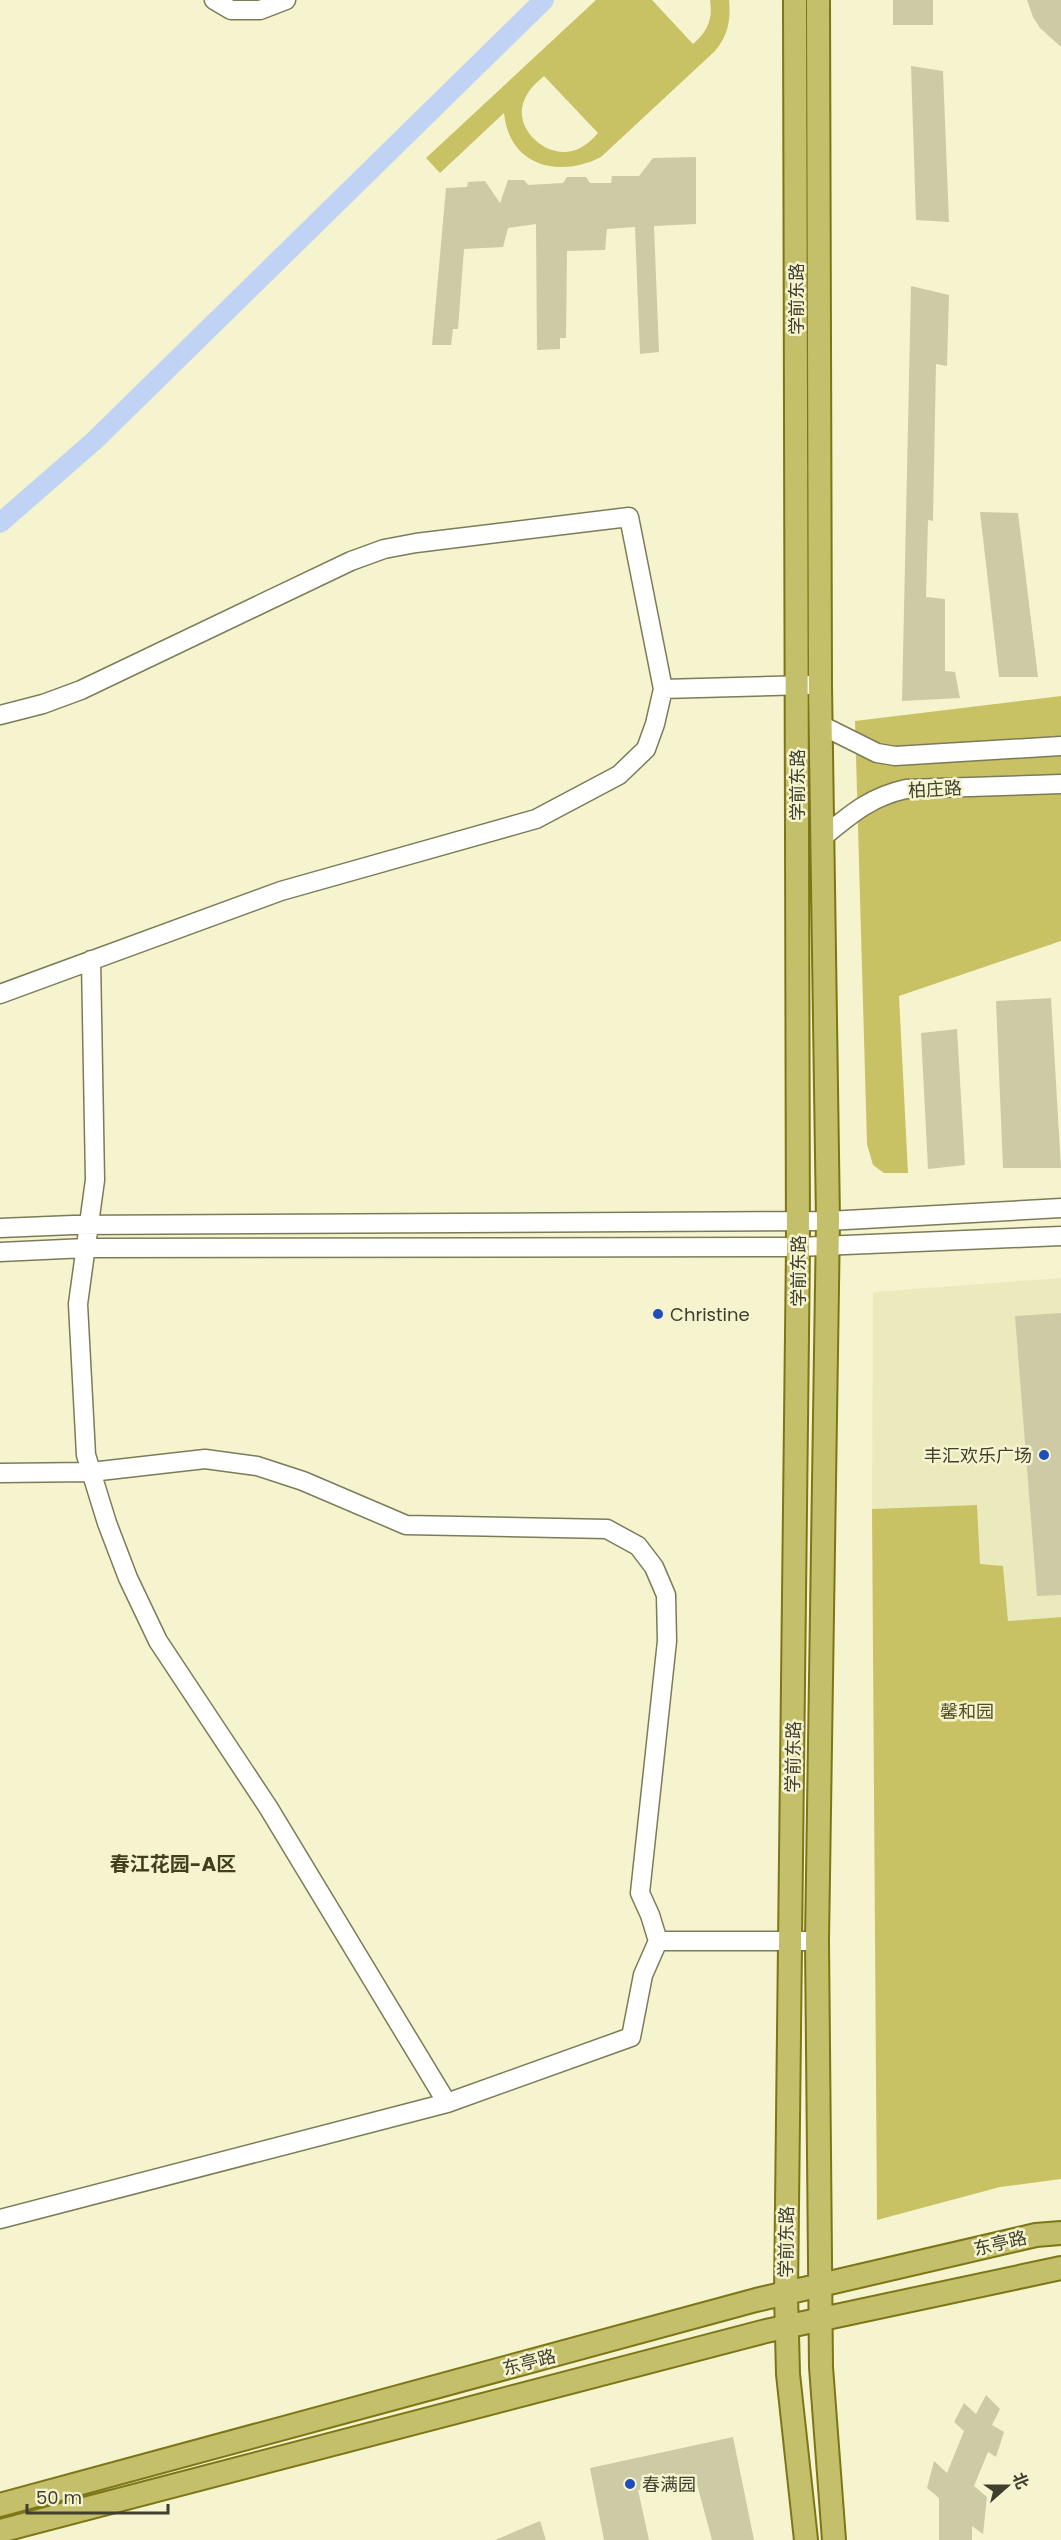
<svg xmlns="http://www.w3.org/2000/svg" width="1061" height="2540" font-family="Poppins,'Noto Sans SC',sans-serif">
	<rect width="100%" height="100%" fill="#f5f4ce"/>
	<path fill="#ebeabc" d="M 1061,1278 L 1061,1617 L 1008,1621 L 1003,1566 L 980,1565 L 977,1505 L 872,1509 L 873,1292 Z"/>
	<path fill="#c8c265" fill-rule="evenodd" d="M 596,0 L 652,0 L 693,44 C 708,31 713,19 710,0 L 729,0 C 731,20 728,36 715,51 L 601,157 C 558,179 509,165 504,113 L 440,173 L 426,158 ZM 544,76 L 598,133 C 591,141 582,149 572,151 C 545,158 513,128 524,101 C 528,90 536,83 544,76 Z
		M 1061,696 L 1061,941 L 899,996 L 908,1173 L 884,1173 L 873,1165 L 867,1144 L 855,721 Z
		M 977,1505 L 980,1564 L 1003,1566 L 1008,1621 L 1061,1617 L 1061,2179 L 1000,2187 L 877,2220 L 872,1509 Z"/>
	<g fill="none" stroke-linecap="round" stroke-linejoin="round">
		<path stroke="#c1d3f5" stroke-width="20" d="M 0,523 L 94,441 L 544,0"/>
	</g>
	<path fill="#cdcba6" d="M 893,0 L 933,0 L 933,25 L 893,25 Z
		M 1027,0 L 1061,0 L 1061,47 L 1040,28 L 1033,17 Z
		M 911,66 L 943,71 L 949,222 L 916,220 Z
		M 696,157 L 696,224 L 654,226 L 659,352 L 640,354 L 635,227 L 607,229 L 605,250 L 567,251 L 566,338 L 560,338 L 560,349 L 537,350 L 536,224 L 508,228 L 503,247 L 464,249 L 458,329 L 453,329 L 451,345 L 432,345 L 446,188 L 467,187 L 468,182 L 485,181 L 500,203 L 508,180 L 524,180 L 528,185 L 563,183 L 567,177 L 586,177 L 590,183 L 611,183 L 612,176 L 639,176 L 653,158 Z
		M 911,286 L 949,295 L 947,366 L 936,364 L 933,521 L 928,520 L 926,597 L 945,599 L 945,671 L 955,672 L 960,698 L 902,701 Z
		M 980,512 L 1018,513 L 1038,677 L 999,677 Z
		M 1051,998 L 1061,1168 L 1003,1168 L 996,1001 Z
		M 957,1029 L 965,1165 L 928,1169 L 921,1033 Z
		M 1061,1313 L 1061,1595 L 1037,1596 L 1015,1316 Z
		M 986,2395 L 1000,2409 L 992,2425 L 1004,2432 L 996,2457 L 988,2452 L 974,2486 L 987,2497 L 983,2534 L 972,2526 L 972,2540 L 939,2540 L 939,2498 L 927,2488 L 934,2461 L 947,2473 L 964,2431 L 954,2422 L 964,2403 L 976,2414 Z
		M 733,2437 L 754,2540 L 712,2540 L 695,2477 L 638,2490 L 649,2540 L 604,2540 L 590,2468 Z
		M 540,2521 L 546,2540 L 495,2540 Z"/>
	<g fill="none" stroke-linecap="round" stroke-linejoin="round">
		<g stroke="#7c7b58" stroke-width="21">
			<path id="minor" d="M 214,0 L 231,10 L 260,10 L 286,0
				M 663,689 L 808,685
				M 0,715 L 43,704 L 81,690 L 351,561 L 384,549 L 416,543 L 629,517 L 663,689 L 655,724 L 646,749 L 619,775 L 536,819 L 281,891 L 0,994
				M 821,725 L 877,753 L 895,756 L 1061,746
				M 823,837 C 851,814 870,797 906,789 L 1061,784
				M 91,960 L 95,1180 L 78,1304 L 86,1455 L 107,1523 L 128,1578 L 158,1641 L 268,1807 L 447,2103
				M 0,1228 L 73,1225 L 828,1221 L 1061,1208
				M 0,1252 L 86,1248 L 798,1247 L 1061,1236
				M 0,1473 L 91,1472 L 205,1459 L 257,1466 L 303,1481 L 406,1525 L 607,1529 L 638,1546 L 654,1567 L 666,1595 L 667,1641 L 640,1893 L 650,1915 L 658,1941 L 643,1975 L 631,2037 L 447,2103 L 0,2219
				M 658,1941 L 817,1941"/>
		</g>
		<g stroke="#7c7616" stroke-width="26">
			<path id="major" d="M 795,0 L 798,1247 L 786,2294 L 788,2374 L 806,2540
				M 818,0 L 820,685 L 828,1221 L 817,1941 L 821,2367 L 834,2540
				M 0,2505 L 756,2300 L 1036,2235 L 1061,2233
				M 0,2531 L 766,2331 L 1061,2268"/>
		</g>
		<use href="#minor" stroke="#fff" stroke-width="18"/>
		<use href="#major" stroke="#c4bf6b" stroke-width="22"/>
	</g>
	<g fill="#1e4ebb" stroke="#f5f4ce" stroke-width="2">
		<circle cx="658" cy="1314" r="6"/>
		<circle cx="1044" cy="1455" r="6"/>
		<circle cx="630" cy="2484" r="6"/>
	</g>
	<g text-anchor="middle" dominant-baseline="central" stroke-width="5" stroke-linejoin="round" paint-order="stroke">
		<g font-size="18" fill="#3f3e2f" stroke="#f5f4ce">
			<text transform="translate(796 299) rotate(-90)">学前东路</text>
			<text transform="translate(797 785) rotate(-90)">学前东路</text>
			<text transform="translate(935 789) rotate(-3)">柏庄路</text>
			<text transform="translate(798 1271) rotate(-90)">学前东路</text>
			<text transform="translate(793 1757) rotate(-89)">学前东路</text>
			<text transform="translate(786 2242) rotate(-89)">学前东路</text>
			<text transform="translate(1000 2243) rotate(-13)">东亭路</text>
			<text transform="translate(529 2362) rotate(-15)">东亭路</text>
		</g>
		<g font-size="18" fill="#3f3e2f" stroke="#f5f4ce" text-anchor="start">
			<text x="670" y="1314">Christine</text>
			<text x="1032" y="1455" text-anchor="end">丰汇欢乐广场</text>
			<text x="642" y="2484">春满园</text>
		</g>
		<g font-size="18" fill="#524f24" stroke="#f5f4ce">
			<text x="967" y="1711">馨和园</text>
		</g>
		<g font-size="20" font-weight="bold" fill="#413f1e" stroke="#f5f4ce">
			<text x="173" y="1864">春江花园-A区</text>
		</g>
	</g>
	<g transform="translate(1007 2486) rotate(69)" stroke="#f5f4ce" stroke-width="4.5" paint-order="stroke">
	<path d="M0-4.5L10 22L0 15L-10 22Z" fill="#3f3e2f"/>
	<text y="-9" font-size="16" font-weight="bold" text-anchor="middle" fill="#3f3e2f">北</text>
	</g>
	<path d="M27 2504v9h141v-9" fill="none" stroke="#3f3e2f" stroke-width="3"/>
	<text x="36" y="2504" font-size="18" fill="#3f3e2f" stroke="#f5f4ce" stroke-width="4.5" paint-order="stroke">50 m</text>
</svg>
